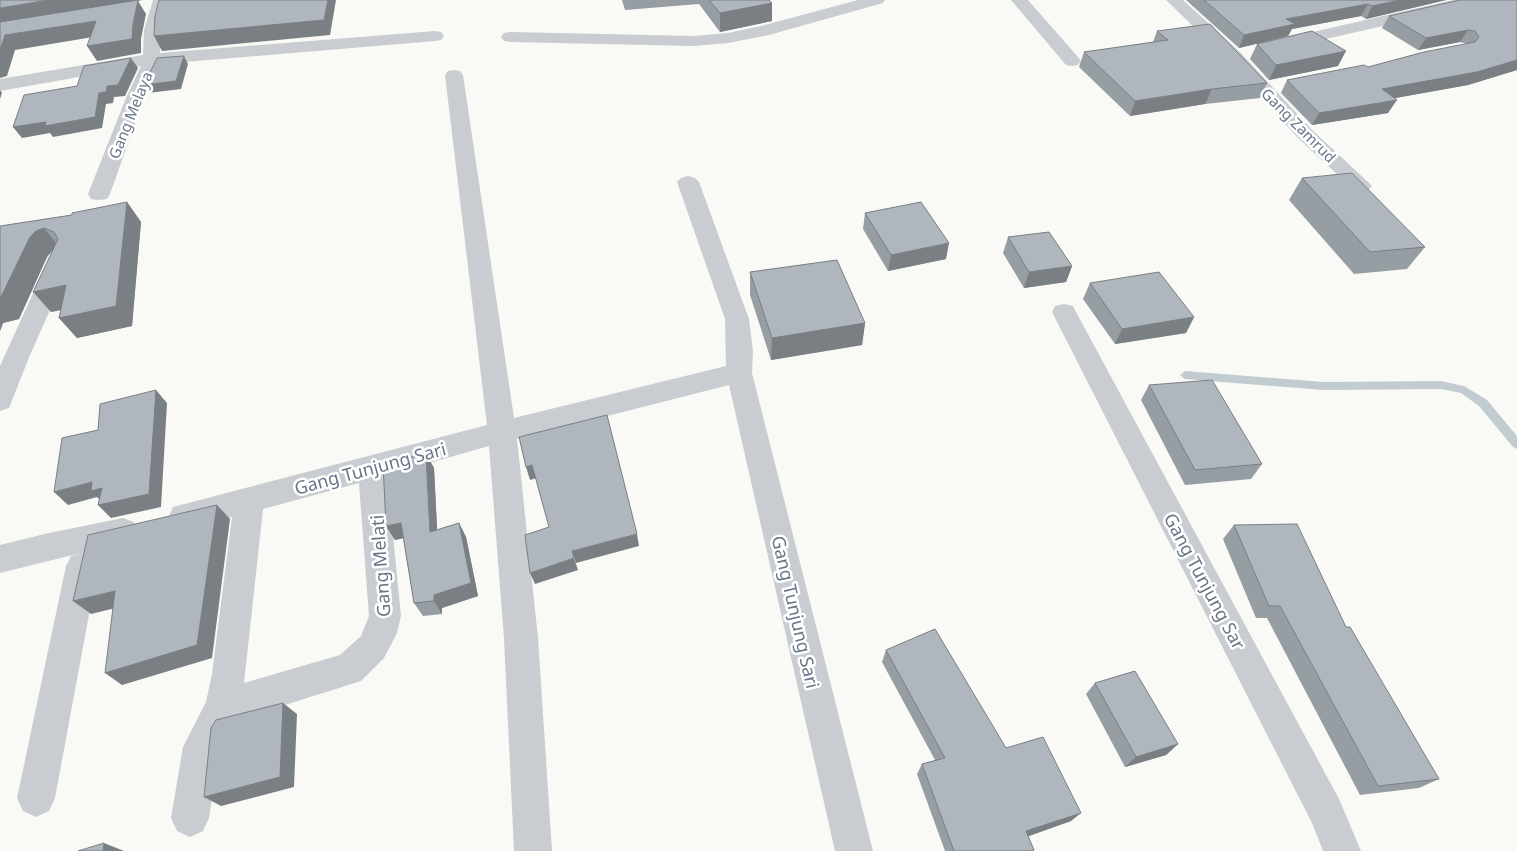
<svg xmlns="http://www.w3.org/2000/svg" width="1517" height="851" font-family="'Noto Sans',sans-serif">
	<rect width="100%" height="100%" fill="#f9f9f6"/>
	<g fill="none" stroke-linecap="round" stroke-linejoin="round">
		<path fill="#c1cbd0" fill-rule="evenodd" d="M 1185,371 L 1324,382 L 1441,381 L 1464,386 L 1487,400 L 1517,436 L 1517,449 L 1513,447 L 1479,406 L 1461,393 L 1441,389 L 1324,390 L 1185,379 L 1180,375 Z"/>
		<path fill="#c9ccd0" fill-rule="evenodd" d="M 153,0 L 169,0 L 161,30 L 160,53 L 435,31 L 441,32 L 444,36 L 441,40 L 435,41 L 160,64 L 144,98 L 110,194 L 107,199 L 99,200 L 91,199 L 88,194 L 126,98 L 141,66 L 0,91 L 0,79 L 143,55 L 144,30 Z
			M 858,0 L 885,0 L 883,3 L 769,35 L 728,43 L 694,46 L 510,42 L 504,41 L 501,37 L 504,33 L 510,32 L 694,36 L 728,33 L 761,26 Z
			M 1011,0 L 1028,0 L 1078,57 L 1081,61 L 1078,65 L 1072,66 L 1066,65 Z
			M 1166,0 L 1183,0 L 1240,52 L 1311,129 L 1368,182 L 1372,186 L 1368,190 L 1361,192 L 1354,190 L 1297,137 L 1228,60 Z
			M 1453,0 L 1483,0 L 1481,3 L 1475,5 L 1282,49 L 1276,48 L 1273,44 L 1276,40 L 1282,39 Z
			M 454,70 L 460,71 L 463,75 L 514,418 L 726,366 L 725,319 L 677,182 L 681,178 L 688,176 L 695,178 L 699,182 L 749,319 L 753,352 L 752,373 L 873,851 L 835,851 L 729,385 L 517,439 L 538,638 L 552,851 L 514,851 L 504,638 L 489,446 L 387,475 L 401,616 L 397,633 L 384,658 L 361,681 L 234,721 L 219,750 L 209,818 L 203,831 L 190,837 L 177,831 L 171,818 L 183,747 L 206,702 L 212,674 L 232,517 L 184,529 L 173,525 L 169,516 L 173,507 L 487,425 L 445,75 L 448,71 ZM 359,483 L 369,616 L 361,636 L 340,655 L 244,683 L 263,509 Z
			M 57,259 L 65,262 L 69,267 L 30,355 L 9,408 L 0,411 L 0,366 L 45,267 L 49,262 Z
			M 1064,304 L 1073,306 L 1076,312 L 1339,799 L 1361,851 L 1323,851 L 1312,823 L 1052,312 L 1055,306 Z
			M 123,518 L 134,522 L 138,531 L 134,540 L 82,552 L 93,556 L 98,566 L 55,798 L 49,811 L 36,817 L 23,811 L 17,798 L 66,566 L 71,556 L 81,553 L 0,573 L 0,545 L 49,533 Z"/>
	</g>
	<path fill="#969da3" d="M 622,0 L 769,0 L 772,3 L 772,21 L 720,32 L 699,4 L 625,10 Z
		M 1186,0 L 1446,0 L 1366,19 L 1361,16 L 1292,29 L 1288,36 L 1239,48 Z
		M 1517,0 L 1517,70 L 1468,85 L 1394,98 L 1388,113 L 1312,125 L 1281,93 L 1287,80 L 1368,67 L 1467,44 L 1460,42 L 1418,50 L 1382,28 L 1389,16 Z
		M 1157,31 L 1267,83 L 1260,98 L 1205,104 L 1130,116 L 1079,67 L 1084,52 L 1153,42 Z
		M 1257,44 L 1338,66 L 1269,80 L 1250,59 Z
		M 1302,178 L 1425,247 L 1407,269 L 1354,274 L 1289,200 Z
		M 127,202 L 141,222 L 132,326 L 77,338 L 59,318 L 61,310 L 51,312 L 52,251 L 47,257 L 19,319 L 3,323 L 0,331 L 0,226 L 72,215 Z
		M 865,213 L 946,259 L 888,271 L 863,229 Z
		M 1008,237 L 1072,266 L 1066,282 L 1024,288 L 1003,253 Z
		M 750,272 L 865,323 L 862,345 L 771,360 L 750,295 Z
		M 1090,283 L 1194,317 L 1186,333 L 1115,344 L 1083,299 Z
		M 1149,385 L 1262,464 L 1251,479 L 1185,485 L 1141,400 Z
		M 426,454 L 434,468 L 437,530 L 459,523 L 466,537 L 478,596 L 442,608 L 442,614 L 423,616 L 414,603 L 403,538 L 395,540 L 386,526 Z
		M 1234,525 L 1346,627 L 1439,779 L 1419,788 L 1360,795 L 1267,618 L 1256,618 L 1223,539 Z
		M 886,650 L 1071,821 L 1028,836 L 1034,850 L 1032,851 L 945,851 L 917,774 L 922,764 L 935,760 L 882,662 Z
		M 1095,683 L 1178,744 L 1166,755 L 1125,767 L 1086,694 Z"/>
	<path fill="#7a7f84" d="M 49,0 L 142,0 L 138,1 L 146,14 L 141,39 L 141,53 L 97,61 L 87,46 L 133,24 L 137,1 L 0,25 L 0,8 Z
		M 328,0 L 336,0 L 330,35 L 162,51 L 154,36 Z
		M 1400,0 L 1446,0 L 1366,19 L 1372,6 Z
		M 772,3 L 772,21 L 720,32 L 720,13 Z
		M 1368,4 L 1361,16 L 1292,29 L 1288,36 L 1239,48 L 1244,35 L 1286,19 Z
		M 96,21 L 105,35 L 15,50 L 7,76 L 0,78 L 0,50 L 5,35 Z
		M 1468,30 L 1460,42 L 1418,50 L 1426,38 Z
		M 1346,51 L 1338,66 L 1269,80 L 1276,65 Z
		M 184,56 L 188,64 L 181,89 L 148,93 L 144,85 Z
		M 131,58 L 138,68 L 125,96 L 114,97 L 113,103 L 106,104 L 102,128 L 53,137 L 50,133 L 22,138 L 13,127 L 99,93 L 107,86 Z
		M 1517,60 L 1517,70 L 1468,85 L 1374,102 L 1382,89 Z
		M 1212,89 L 1205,104 L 1130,116 L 1135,101 Z
		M 0,90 L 2,93 L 0,99 Z
		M 1397,100 L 1388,113 L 1312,125 L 1319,113 Z
		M 127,202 L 141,222 L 132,326 L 77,338 L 59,318 Z
		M 44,228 L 60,248 L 52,251 L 47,257 L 19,319 L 3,323 L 0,331 L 0,299 L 30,237 L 36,231 Z
		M 949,243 L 946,259 L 888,271 L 891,255 Z
		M 1072,266 L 1066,282 L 1024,288 L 1029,272 Z
		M 66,285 L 83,305 L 51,312 L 33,292 Z
		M 1194,317 L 1186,333 L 1115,344 L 1122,329 Z
		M 865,323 L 862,345 L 771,360 L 772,338 Z
		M 156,390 L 167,403 L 161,507 L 111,518 L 98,505 Z
		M 426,454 L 434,468 L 438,546 L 430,532 Z
		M 532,465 L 537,478 L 530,480 L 526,467 Z
		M 92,482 L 102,488 L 104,504 L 97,497 L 68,505 L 54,492 Z
		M 217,505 L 230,519 L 212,658 L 122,685 L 105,673 Z
		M 401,523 L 409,537 L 395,540 L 386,526 Z
		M 459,523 L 466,537 L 478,596 L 442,608 L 442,614 L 434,601 L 434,595 Z
		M 637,534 L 639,546 L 576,563 L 572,551 Z
		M 574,558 L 578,570 L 535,584 L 530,573 Z
		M 115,591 L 132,604 L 91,614 L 73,601 Z
		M 283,703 L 297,714 L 294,787 L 221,806 L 204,797 Z
		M 1178,744 L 1166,755 L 1125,767 L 1136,757 Z
		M 1081,813 L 1071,821 L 1018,840 L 1026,831 Z
		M 104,843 L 124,851 L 103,851 Z"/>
	<path fill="#afb6bd" stroke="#7a7f84" d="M 0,0 L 49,0 L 0,8 Z
		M 138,0 L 133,24 L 132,39 L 87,46 L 96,21 L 5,35 L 0,50 L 0,22 Z
		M 159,0 L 328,0 L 324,20 L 154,36 L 155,16 Z
		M 709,0 L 769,0 L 772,3 L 720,13 Z
		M 1204,0 L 1400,0 L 1372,6 L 1368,4 L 1286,19 L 1295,24 L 1244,35 Z
		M 1460,0 L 1517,0 L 1517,60 L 1477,72 L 1382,89 L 1397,100 L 1319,113 L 1287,80 L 1364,65 L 1368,67 L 1424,52 L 1475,42 L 1479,37 L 1475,31 L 1468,30 L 1426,38 L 1389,16 Z
		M 1210,24 L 1267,83 L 1212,89 L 1135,101 L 1084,52 L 1168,40 L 1157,31 Z
		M 1312,31 L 1346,51 L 1276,65 L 1257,44 Z
		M 184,56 L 176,81 L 144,85 L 157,58 Z
		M 131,58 L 118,85 L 107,86 L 106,92 L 99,93 L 95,117 L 45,126 L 46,122 L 13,127 L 24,95 L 77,86 L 84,66 Z
		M 1352,173 L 1425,247 L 1370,252 L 1302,178 Z
		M 127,202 L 116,306 L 59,318 L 66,285 L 33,292 L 58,239 L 54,232 L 44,228 L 36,231 L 30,237 L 0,299 L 0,226 L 72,215 L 72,213 Z
		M 921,202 L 949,243 L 891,255 L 865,213 Z
		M 1049,232 L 1072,266 L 1029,272 L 1008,237 Z
		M 837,260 L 865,323 L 772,338 L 750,272 Z
		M 1159,272 L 1194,317 L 1122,329 L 1090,283 Z
		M 1212,380 L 1262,464 L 1195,470 L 1149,385 Z
		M 156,390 L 149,494 L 98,505 L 102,488 L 91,491 L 92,482 L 54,492 L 62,438 L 98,430 L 100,404 Z
		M 607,415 L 637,534 L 572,551 L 574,558 L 530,573 L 525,535 L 549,527 L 532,465 L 526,467 L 519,437 Z
		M 426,454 L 430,532 L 459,523 L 471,583 L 434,595 L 434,601 L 414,603 L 401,523 L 386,526 L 383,463 Z
		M 217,505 L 197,645 L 105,673 L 115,591 L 73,601 L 88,535 Z
		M 1297,524 L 1346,627 L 1350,627 L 1439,779 L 1378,786 L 1280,606 L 1269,606 L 1234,525 Z
		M 935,629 L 1006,748 L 1043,737 L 1081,813 L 1026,831 L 1034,850 L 1030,851 L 954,851 L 922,764 L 945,758 L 886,650 Z
		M 1135,671 L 1178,744 L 1136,757 L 1095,683 Z
		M 283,703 L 280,777 L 204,797 L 211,728 L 216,720 Z
		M 104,843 L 103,851 L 78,851 Z"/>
	<g text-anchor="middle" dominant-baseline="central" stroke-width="5" stroke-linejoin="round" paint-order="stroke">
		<g font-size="15" fill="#667689" stroke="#fff">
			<text transform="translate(130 115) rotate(-68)">Gang Melaya</text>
			<text transform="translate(1299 125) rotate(45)">Gang Zamrud</text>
		</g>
		<g font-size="18" fill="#667689" stroke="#fff">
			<text transform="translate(370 468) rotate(-15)">Gang Tunjung Sari</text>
			<text transform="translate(380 566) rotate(-94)">Gang Melati</text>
			<text transform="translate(1205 581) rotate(62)">Gang Tunjung Sar</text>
			<text transform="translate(796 612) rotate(77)">Gang Tunjung Sari</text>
		</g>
	</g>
</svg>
